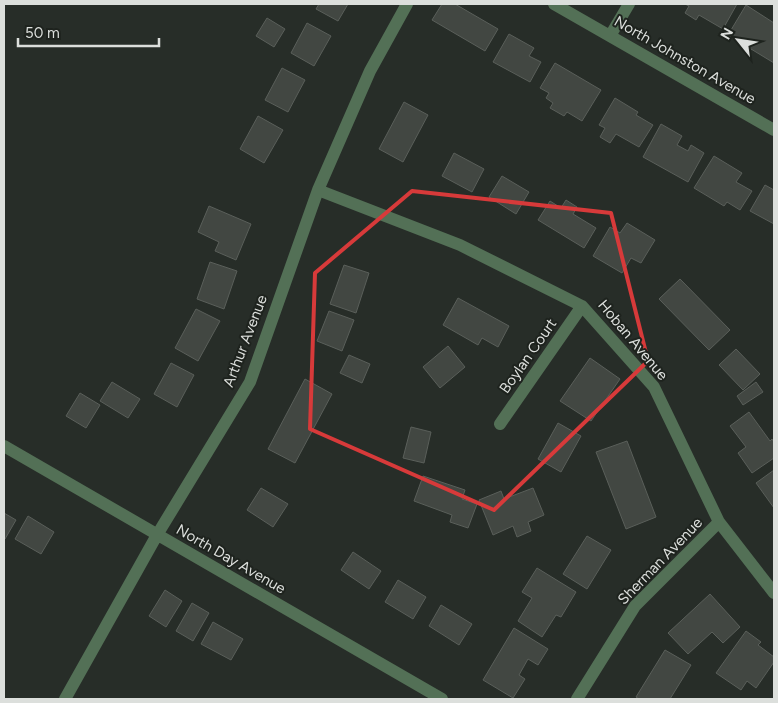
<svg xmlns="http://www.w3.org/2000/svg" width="778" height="703" font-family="Figtree,sans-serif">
	<rect width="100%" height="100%" fill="#272d28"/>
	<path fill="#424742" stroke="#5a5f5a" d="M 319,4 L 348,4 L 338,21 L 316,9 Z
		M 442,4 L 455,4 L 498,29 L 485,51 L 432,20 Z
		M 685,4 L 737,4 L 723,29 L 699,15 L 696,20 L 685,13 L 689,6 Z
		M 746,5 L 774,23 L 774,63 L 728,35 Z
		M 267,18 L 285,29 L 274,47 L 256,36 Z
		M 307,23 L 331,36 L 314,66 L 291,53 Z
		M 509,34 L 534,48 L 529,56 L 541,62 L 530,82 L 493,62 Z
		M 555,63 L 601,90 L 582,121 L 567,112 L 564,116 L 550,108 L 553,103 L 546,98 L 549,93 L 540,88 Z
		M 282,68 L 305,80 L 288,112 L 265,100 Z
		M 615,98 L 638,112 L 636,115 L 653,125 L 639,147 L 616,134 L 610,143 L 600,137 L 605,128 L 599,125 Z
		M 404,102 L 428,115 L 403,162 L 379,149 Z
		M 258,116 L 283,130 L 264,163 L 240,149 Z
		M 661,124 L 682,136 L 677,145 L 688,151 L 691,145 L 704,153 L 688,182 L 643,157 Z
		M 454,153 L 484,169 L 472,192 L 442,176 Z
		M 714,156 L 742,173 L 736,182 L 752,191 L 740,210 L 727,202 L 724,206 L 694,188 Z
		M 502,176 L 529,192 L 516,214 L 489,197 Z
		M 765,185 L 774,190 L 774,224 L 750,211 Z
		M 566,200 L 577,207 L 573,214 L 596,228 L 584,248 L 538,220 L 550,201 L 561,208 Z
		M 209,206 L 251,224 L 236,260 L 215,251 L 219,242 L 198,232 Z
		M 627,223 L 655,240 L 641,263 L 631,258 L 622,273 L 593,256 L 610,227 L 620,233 Z
		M 210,262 L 237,271 L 224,309 L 197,299 Z
		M 344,265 L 369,273 L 356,313 L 330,304 Z
		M 680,279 L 730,330 L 709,350 L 659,299 Z
		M 458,298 L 509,326 L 498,347 L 482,338 L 478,345 L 443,325 Z
		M 196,309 L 220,321 L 198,361 L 175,348 Z
		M 329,311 L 354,320 L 342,351 L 317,341 Z
		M 448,346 L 465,367 L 440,388 L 423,367 Z
		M 736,349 L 760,374 L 743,390 L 719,365 Z
		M 349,355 L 370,364 L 362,383 L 340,373 Z
		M 590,358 L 620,379 L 591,421 L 560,401 Z
		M 171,363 L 194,375 L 177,407 L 154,394 Z
		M 305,379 L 332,394 L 295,463 L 268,449 Z
		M 112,382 L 140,399 L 128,418 L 100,401 Z
		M 756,382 L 763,392 L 743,405 L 737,396 Z
		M 80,393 L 100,405 L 86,428 L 66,416 Z
		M 749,412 L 770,441 L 772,439 L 774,442 L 774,458 L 752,473 L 738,453 L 746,447 L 730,426 Z
		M 558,423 L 581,436 L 561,472 L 538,459 Z
		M 411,427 L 431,432 L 424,463 L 403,458 Z
		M 627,441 L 656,517 L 626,529 L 596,452 Z
		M 774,470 L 774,508 L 756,483 Z
		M 423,476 L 465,490 L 462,499 L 477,504 L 468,528 L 450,522 L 452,515 L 414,501 Z
		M 261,488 L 288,504 L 273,527 L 247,510 Z
		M 533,488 L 544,515 L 528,522 L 531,531 L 517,537 L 513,526 L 493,535 L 479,500 L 501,491 L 504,499 Z
		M 4,513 L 16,520 L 5,539 L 4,538 Z
		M 28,516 L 54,532 L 41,554 L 15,539 Z
		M 587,536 L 611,550 L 587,589 L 563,574 Z
		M 353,552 L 381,571 L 369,589 L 341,570 Z
		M 537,568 L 576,592 L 561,617 L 556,615 L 542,637 L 518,621 L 532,598 L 522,592 Z
		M 398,580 L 426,597 L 413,619 L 385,602 Z
		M 165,590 L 182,601 L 166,627 L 149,616 Z
		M 710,594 L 740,627 L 723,643 L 712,632 L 688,654 L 668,633 Z
		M 192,603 L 209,613 L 193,641 L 176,631 Z
		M 441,605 L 472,624 L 459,645 L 429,626 Z
		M 213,622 L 243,639 L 231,660 L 201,644 Z
		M 514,628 L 548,649 L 538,665 L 528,659 L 519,675 L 525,679 L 513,698 L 483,680 Z
		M 746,631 L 761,642 L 758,645 L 774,657 L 774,662 L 756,688 L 747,681 L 741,690 L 716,673 Z
		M 665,650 L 691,665 L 670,699 L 639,699 L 636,697 Z"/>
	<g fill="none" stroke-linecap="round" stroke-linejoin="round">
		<path stroke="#537056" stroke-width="12" d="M 554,4 L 774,130
			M 610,36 L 629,4
			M 318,190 L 460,245 L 582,306 L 654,387 L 719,522 L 774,593
			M 500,424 L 582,306
			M 4,446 L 442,699
			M 65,699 L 157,535 L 250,382 L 318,190 L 370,71 L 407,4
			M 577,699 L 635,606 L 719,522"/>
	</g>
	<path fill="none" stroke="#d73a3a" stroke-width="4" stroke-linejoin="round" d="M 412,191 L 611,213 L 648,361 L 494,510 L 310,429 L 315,273 Z"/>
	<g text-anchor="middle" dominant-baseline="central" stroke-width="4" stroke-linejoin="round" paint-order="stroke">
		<g font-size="15" fill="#dcdfdc" stroke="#1e231e">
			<text transform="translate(685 60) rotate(30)">North Johnston Avenue</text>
			<text transform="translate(633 340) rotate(50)">Hoban Avenue</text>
			<text transform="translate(245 341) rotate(-69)">Arthur Avenue</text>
			<text transform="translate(528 356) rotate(-55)">Boylan Court</text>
			<text transform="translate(231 559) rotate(30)">North Day Avenue</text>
			<text transform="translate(660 561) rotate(-46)">Sherman Avenue</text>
		</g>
	</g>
	<rect width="778" height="703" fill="none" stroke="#dcdfdc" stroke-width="10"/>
	<g transform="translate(738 40) rotate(300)" stroke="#1e231e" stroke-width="4" paint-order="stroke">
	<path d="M0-4L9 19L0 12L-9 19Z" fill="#dcdfdc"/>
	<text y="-8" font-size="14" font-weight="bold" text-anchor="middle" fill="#dcdfdc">N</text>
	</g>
	<path d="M18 38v8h141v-8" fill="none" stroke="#dcdfdc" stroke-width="2.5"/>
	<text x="25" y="38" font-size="15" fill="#dcdfdc" stroke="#1e231e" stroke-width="4" paint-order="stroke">50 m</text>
</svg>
